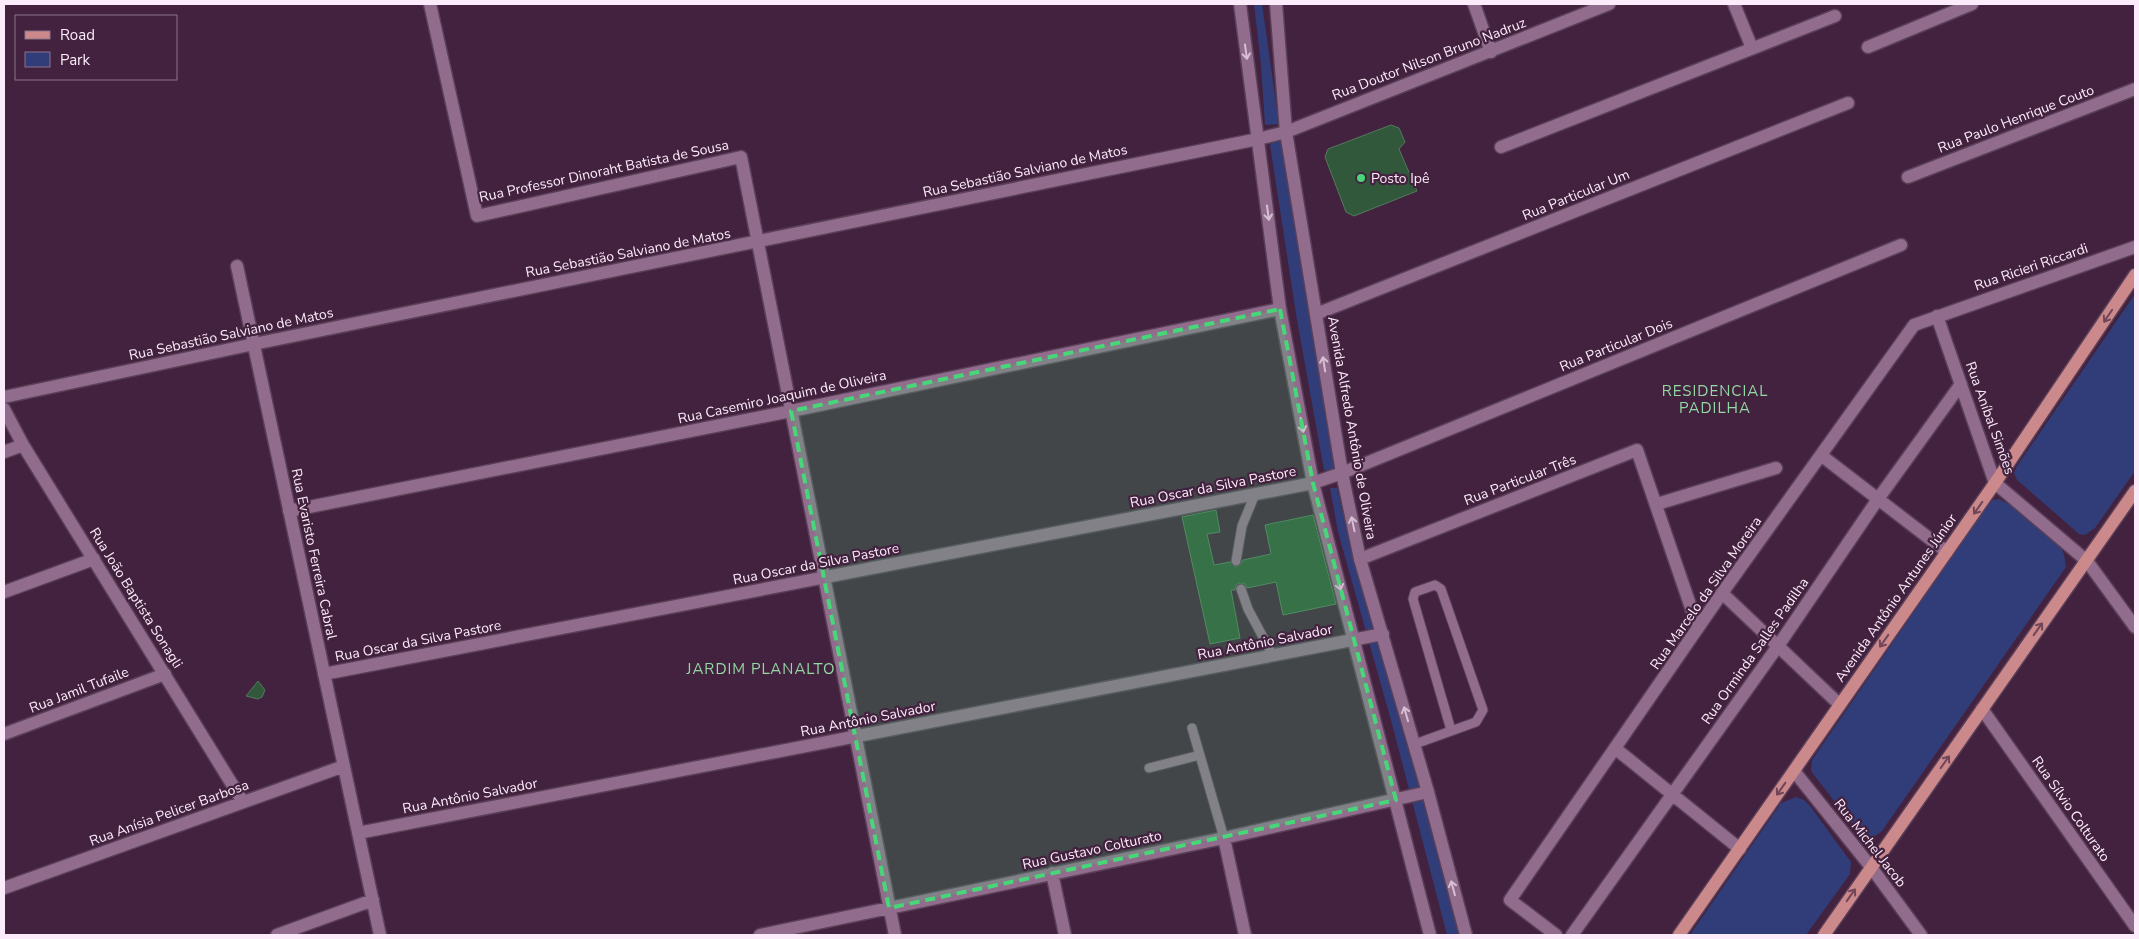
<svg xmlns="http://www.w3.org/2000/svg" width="2139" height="939" font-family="'Nunito Sans',sans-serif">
	<rect width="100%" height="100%" fill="#42223e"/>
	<path fill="#303d79" d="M 1254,4 L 1262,4 L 1279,124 L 1265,125 L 1261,65 Z
		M 1277,138 L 1283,139 L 1334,468 L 1329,472 L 1324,470 L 1297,320 L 1270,145 Z
		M 2135,294 L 2135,471 L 2095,528 L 2085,535 L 2079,534 L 2023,485 L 2017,480 L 2014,473 L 2017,466 Z
		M 1330,488 L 1337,488 L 1350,544 L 1395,695 L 1459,935 L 1447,935 L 1392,724 L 1338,532 Z
		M 1999,499 L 2010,505 L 2061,548 L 2064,554 L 2066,567 L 1882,831 L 1871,839 L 1864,839 L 1814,775 L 1811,771 L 1812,760 L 1989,503 L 1993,500 Z
		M 1796,797 L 1804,800 L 1810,806 L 1851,862 L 1850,874 L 1806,935 L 1690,935 L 1781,803 Z"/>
	<path fill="#32583c" stroke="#527a5c" d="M 1391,125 L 1399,128 L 1405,142 L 1399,149 L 1417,191 L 1354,216 L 1346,212 L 1325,157 L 1328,149 Z
		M 1216,510 L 1220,532 L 1207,534 L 1214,565 L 1230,562 L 1235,567 L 1240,565 L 1243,560 L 1271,554 L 1265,525 L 1313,515 L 1336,604 L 1283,615 L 1276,582 L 1247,588 L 1245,584 L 1239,583 L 1236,585 L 1235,590 L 1231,590 L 1240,638 L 1210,644 L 1182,517 Z
		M 258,681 L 265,690 L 262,697 L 258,699 L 246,696 Z"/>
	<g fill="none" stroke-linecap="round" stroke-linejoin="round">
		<g stroke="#5a3f58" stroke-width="11">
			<path id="lane" d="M 1236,561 L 1242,526 L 1255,494
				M 1241,589 L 1248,609 L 1273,656
				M 1192,728 L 1224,838
				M 1415,744 L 1476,722 L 1483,710 L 1441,589 L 1435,585 L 1415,592 L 1413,599 L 1451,730
				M 1149,768 L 1200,755"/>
		</g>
		<g stroke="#5a3f58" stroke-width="15">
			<path id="street" d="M 430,4 L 477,216 L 741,157 L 895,935
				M 1474,4 L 1491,52
				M 1734,4 L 1752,48
				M 1868,47 L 1972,4
				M 1501,147 L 1835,16
				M 1908,177 L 2135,89
				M 237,266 L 380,935
				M 1316,314 L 1848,103
				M 1937,316 L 1995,483 L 2087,561 L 2135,627
				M 4,397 L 254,344 L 1258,139 L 1286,132 L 1609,4
				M 4,409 L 23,445 L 243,802
				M 4,452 L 23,445
				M 1822,456 L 1947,552
				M 1657,504 L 1776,468
				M 289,511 L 791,411 L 1280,309
				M 1360,559 L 1637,450 L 1698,628
				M 4,592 L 94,559
				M 1722,593 L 1839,704
				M 324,674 L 1313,483 L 1342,473 L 1901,245
				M 1982,709 L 2135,926
				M 4,734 L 165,674
				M 1616,749 L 1740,849
				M 1794,771 L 1871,867 L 1921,935
				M 358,833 L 1383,634
				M 1224,838 L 1245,935
				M 1052,873 L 1065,935
				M 4,888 L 344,766
				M 277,935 L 373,900
				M 760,935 L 1224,838 L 1428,792
				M 1556,935 L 1510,900 L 1722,593 L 1914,325 L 2135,247
				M 1572,935 L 1778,646 L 1878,499 L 1961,384"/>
		</g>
		<g stroke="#5a3f58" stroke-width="15">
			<path id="secondary" d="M 1240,4 L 1280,309 L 1313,483 L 1430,935
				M 1276,4 L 1286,132 L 1342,473 L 1360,559 L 1428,792 L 1466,935"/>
		</g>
		<g stroke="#5a3f58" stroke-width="15">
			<path id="primary" d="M 1679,935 L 1995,483 L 2135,275
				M 1824,935 L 2135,491"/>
		</g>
		<use href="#lane" stroke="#916c8c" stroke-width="9"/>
		<use href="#street" stroke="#916c8c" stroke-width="12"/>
		<use href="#secondary" stroke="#916c8c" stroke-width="12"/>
		<use href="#primary" stroke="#cc898b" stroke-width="12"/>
	</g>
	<defs><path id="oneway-shaft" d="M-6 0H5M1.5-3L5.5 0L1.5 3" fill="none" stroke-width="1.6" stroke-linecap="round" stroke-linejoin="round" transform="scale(1.25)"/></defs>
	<g stroke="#d7bfd4">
		<use href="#oneway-shaft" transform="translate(1246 52) rotate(82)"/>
		<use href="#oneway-shaft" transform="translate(1268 213) rotate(82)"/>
		<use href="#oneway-shaft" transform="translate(1324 364) rotate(-99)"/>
		<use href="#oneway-shaft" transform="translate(1302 425) rotate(79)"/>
		<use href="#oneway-shaft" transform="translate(1353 524) rotate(-102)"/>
		<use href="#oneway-shaft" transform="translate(1339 583) rotate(76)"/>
		<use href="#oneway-shaft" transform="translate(1406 714) rotate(-106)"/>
		<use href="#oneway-shaft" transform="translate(1453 888) rotate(-105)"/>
	</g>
	<g stroke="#724659">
		<use href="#oneway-shaft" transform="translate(2108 316) rotate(124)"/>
		<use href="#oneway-shaft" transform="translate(1978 508) rotate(125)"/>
		<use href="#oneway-shaft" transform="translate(2038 629) rotate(-55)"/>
		<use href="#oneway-shaft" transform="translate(1884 641) rotate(125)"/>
		<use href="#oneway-shaft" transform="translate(1945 762) rotate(-55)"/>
		<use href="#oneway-shaft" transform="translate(1781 789) rotate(125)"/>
		<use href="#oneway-shaft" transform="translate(1851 895) rotate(-55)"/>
	</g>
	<path fill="#47d779" fill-opacity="0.2" stroke="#47d779" stroke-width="4" stroke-dasharray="10 6" stroke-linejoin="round" d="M 1280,309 L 1313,483 L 1396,800 L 889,908 L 791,411 Z"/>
	<circle fill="#47d779" stroke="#42223e" stroke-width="2" cx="1361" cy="178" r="5"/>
	<g text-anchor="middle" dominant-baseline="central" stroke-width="4.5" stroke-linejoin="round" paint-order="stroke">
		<g font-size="14" fill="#fcebfa" stroke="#42223e">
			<text transform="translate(1429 59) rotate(-21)">Rua Doutor Nilson Bruno Nadruz</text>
			<text transform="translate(2016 119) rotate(-21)">Rua Paulo Henrique Couto</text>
			<text transform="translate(604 171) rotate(-12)">Rua Professor Dinoraht Batista de Sousa</text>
			<text transform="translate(1025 171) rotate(-12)">Rua Sebastião Salviano de Matos</text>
			<text transform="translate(1576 195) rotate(-22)">Rua Particular Um</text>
			<text transform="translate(628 253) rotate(-11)">Rua Sebastião Salviano de Matos</text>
			<text transform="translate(2031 267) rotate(-19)">Rua Ricieri Riccardi</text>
			<text transform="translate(231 334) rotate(-12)">Rua Sebastião Salviano de Matos</text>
			<text transform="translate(1616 345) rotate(-22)">Rua Particular Dois</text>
			<text transform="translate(782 397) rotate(-12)">Rua Casemiro Joaquim de Oliveira</text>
			<text transform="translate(1990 418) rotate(70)">Rua Aníbal Simões</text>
			<text transform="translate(1352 428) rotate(80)">Avenida Alfredo Antônio de Oliveira</text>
			<text transform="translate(1520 480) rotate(-21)">Rua Particular Três</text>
			<text transform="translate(1213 487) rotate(-11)">Rua Oscar da Silva Pastore</text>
			<text transform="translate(314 554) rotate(78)">Rua Evaristo Ferreira Cabral</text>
			<text transform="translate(816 564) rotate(-11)">Rua Oscar da Silva Pastore</text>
			<text transform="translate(1706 593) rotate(-55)">Rua Marcelo da Silva Moreira</text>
			<text transform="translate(136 598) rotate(58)">Rua João Baptista Sonagli</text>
			<text transform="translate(1896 598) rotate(-55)">Avenida Antônio Antunes Júnior</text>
			<text transform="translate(418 641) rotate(-11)">Rua Oscar da Silva Pastore</text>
			<text transform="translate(1265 642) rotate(-11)">Rua Antônio Salvador</text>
			<text transform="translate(1755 651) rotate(-55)">Rua Orminda Salles Padilha</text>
			<text transform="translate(79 690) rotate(-21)">Rua Jamil Tufaile</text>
			<text transform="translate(868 719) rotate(-11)">Rua Antônio Salvador</text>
			<text transform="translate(470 796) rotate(-11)">Rua Antônio Salvador</text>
			<text transform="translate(2071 809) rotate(55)">Rua Sílvio Colturato</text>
			<text transform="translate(169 813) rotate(-20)">Rua Anísia Pelicer Barbosa</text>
			<text transform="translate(1870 843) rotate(52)">Rua Michel Jacob</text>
			<text transform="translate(1092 850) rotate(-12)">Rua Gustavo Colturato</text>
		</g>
		<g font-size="14" fill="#fcebfa" stroke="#42223e" text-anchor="start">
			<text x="1371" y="178">Posto Ipê</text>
		</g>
		<g font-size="15" letter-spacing="1" fill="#94d8a4" stroke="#42223e">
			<text x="1715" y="391">RESIDENCIAL<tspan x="1715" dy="17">PADILHA</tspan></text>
			<text x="761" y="669">JARDIM PLANALTO</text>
		</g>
	</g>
	<rect width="2139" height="939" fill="none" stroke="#fcebfa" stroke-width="10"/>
	<rect x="15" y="15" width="162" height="65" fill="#42223e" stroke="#8c7289"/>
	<rect x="25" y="31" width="25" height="8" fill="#cc898b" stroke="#8c7289"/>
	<text x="60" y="40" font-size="15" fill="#fcebfa">Road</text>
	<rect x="25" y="52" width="25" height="15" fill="#303d79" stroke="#8c7289"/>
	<text x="60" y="65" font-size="15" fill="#fcebfa">Park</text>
</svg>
